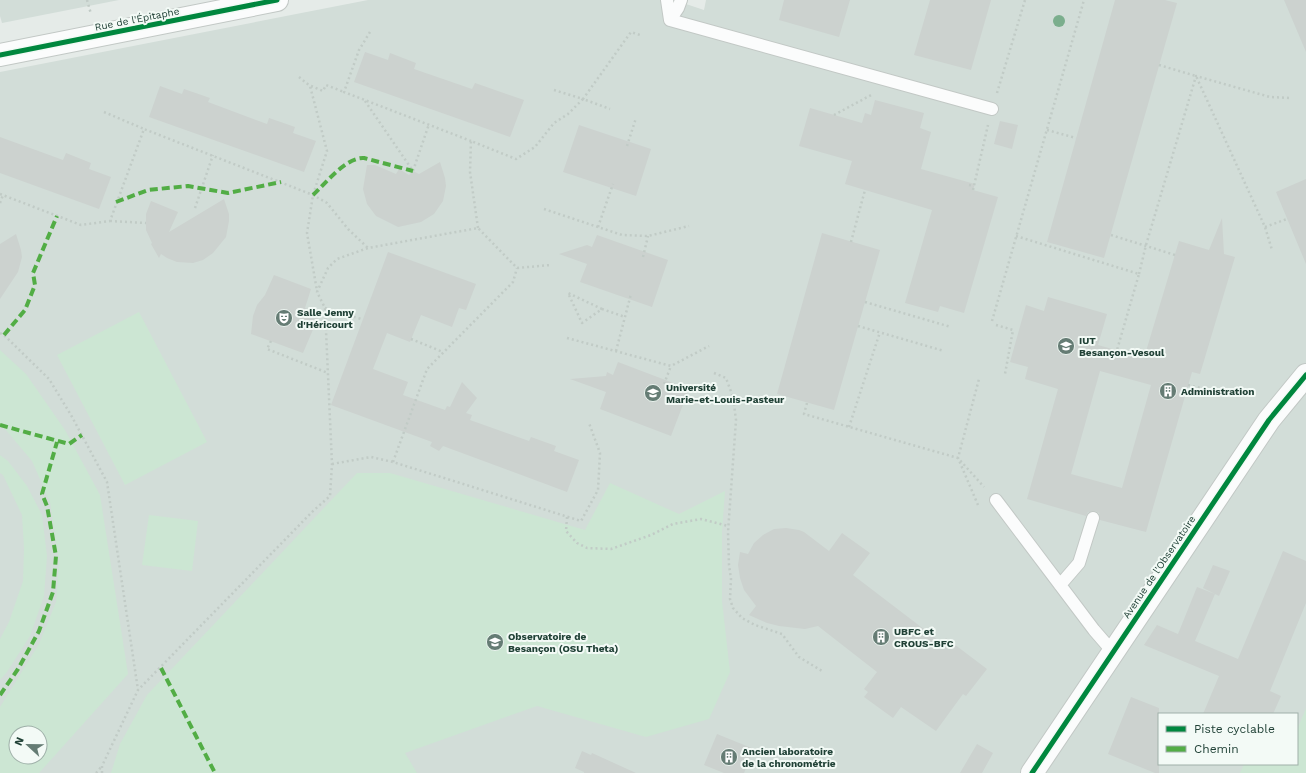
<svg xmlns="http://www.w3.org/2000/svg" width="1306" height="773" font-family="'Work Sans',sans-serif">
	<rect width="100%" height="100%" fill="#e5ebe8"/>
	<path fill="#d2ddd8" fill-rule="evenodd" d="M 0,0 L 119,0 L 2,23 L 0,16 Z
		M 368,0 L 674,0 L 704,10 L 706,0 L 1306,0 L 1306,773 L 0,773 L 0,72 ZM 1159,714 L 1297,714 L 1297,764 L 1159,764 ZM 16,733 L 40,733 L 40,757 L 16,757 Z"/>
	<path fill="#cce6d3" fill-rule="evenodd" d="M 139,312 L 207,442 L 125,485 L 57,355 Z
		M 0,350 L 26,374 L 65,430 L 100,495 L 128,674 L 39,773 L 0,773 L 0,707 L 39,644 L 56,602 L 59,561 L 50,502 L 32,461 L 0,423 ZM 16,733 L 40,733 L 40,757 L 16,757 Z
		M 0,455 L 8,461 L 27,486 L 42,515 L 47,556 L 44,596 L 30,636 L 7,672 L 0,680 L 0,639 L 9,622 L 23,581 L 24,548 L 22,515 L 3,475 L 0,473 Z
		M 357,473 L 390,473 L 585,530 L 610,483 L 679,514 L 725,491 L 722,532 L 722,601 L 730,672 L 709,719 L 646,737 L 537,706 L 405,753 L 417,773 L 111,773 L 120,744 L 147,695 Z
		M 149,515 L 198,521 L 192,571 L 142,565 Z
		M 1306,708 L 1306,773 L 1240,773 L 1244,764 L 1297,764 L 1297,730 Z"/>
	<path fill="#ccd2cf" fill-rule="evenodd" d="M 784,0 L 850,0 L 839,37 L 779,20 Z
		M 930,0 L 991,0 L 971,70 L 914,55 Z
		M 1115,0 L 1165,0 L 1177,3 L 1104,258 L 1047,242 Z
		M 1284,0 L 1306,0 L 1306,52 Z
		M 365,52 L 388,60 L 390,53 L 416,63 L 414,69 L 472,89 L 475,83 L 524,100 L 510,137 L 354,82 Z
		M 160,86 L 182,94 L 184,89 L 210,98 L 208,102 L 267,124 L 269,118 L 295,127 L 293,133 L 316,141 L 304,172 L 149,117 Z
		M 875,100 L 924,113 L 920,128 L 931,132 L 921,169 L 975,184 L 973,190 L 998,197 L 964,313 L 940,306 L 938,312 L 905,303 L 932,210 L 845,184 L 852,161 L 799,146 L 810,108 L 862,123 L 865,113 L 871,115 Z
		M 1000,121 L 1018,125 L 1012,149 L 994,144 Z
		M 579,125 L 651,149 L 636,196 L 563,172 Z
		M 0,137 L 63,160 L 66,153 L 91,163 L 89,169 L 111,177 L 99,209 L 0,173 Z
		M 440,162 L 445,178 L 446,186 L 443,201 L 434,214 L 421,222 L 398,227 L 376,216 L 367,204 L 363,189 L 367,165 L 375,165 L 396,174 L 399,169 L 409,175 L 413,171 L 419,174 Z
		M 1306,179 L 1306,264 L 1276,192 Z
		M 224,199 L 229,214 L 229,221 L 226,237 L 213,253 L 203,260 L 193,263 L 177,262 L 167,258 L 161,254 L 159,258 L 151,244 L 152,243 L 146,230 L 146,214 L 151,201 L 178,212 L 169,232 Z
		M 1222,218 L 1224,254 L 1235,257 L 1200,374 L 1192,372 L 1146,532 L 1100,520 L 1099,513 L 1095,511 L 1088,512 L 1086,516 L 1027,499 L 1058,389 L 1025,379 L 1028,367 L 1010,362 L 1026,305 L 1044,311 L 1048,297 L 1107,314 L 1098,345 L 1144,358 L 1179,241 L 1209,250 ZM 1100,371 L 1151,385 L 1122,488 L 1071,474 Z
		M 822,233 L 880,250 L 834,410 L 777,394 Z
		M 16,234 L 21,250 L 22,257 L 18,272 L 0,299 L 0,244 Z
		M 597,235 L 668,260 L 652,307 L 580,282 L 587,264 L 559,254 L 587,245 L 592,247 Z
		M 388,252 L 476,284 L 466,310 L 459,308 L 452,327 L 421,315 L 410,342 L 387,333 L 373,369 L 408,382 L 403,395 L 445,410 L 447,406 L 450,407 L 462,382 L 477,398 L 466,413 L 472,415 L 470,420 L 529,441 L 531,437 L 556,446 L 554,451 L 579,460 L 567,492 L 443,446 L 439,451 L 430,446 L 432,442 L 331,405 Z
		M 274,275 L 311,289 L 305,308 L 320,313 L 303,353 L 251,334 L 253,316 L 257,305 L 265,295 Z
		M 618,362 L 689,389 L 671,436 L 600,409 L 606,392 L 570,379 L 606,376 L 607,372 L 613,375 Z
		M 786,528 L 799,530 L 804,532 L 829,551 L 842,533 L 870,553 L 853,575 L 942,643 L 946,638 L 987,669 L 966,696 L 963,694 L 936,731 L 901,707 L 893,718 L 864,697 L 868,692 L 864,689 L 877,672 L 818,626 L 805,629 L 779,626 L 767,623 L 749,615 L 756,606 L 744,590 L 740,578 L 738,565 L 740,552 L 748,554 L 754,543 L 763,535 L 774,529 Z
		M 1283,551 L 1306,561 L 1306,603 L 1270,691 L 1281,696 L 1273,714 L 1203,714 L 1219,676 L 1144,645 L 1157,625 L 1178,634 L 1197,587 L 1215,594 L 1195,641 L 1238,659 Z
		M 1213,565 L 1230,571 L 1219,596 L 1203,588 Z
		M 1131,697 L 1159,708 L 1159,773 L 1155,773 L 1108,754 Z
		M 717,734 L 754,749 L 744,773 L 724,773 L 704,765 Z
		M 977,744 L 993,753 L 982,773 L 960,773 Z
		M 582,751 L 591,755 L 592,753 L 636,773 L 584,773 L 584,772 L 575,768 Z"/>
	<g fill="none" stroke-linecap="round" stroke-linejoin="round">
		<g stroke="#c2c8c5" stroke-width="14">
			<path id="service" d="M 667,0 L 670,20
				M 670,20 L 992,109
				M 670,20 L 678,8 L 681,0
				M 996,500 L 1094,630 L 1113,652
				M 1060,585 L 1079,563 L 1093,518"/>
		</g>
		<g stroke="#c2c8c5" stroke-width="24">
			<path id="minor" d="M 0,55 L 277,0
				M 1032,773 L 1269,420 L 1306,375"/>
		</g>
		<path stroke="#c1cbc6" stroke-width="2.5" stroke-dasharray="2 3" stroke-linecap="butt" d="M 87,0 L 91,14
			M 370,32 L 359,50 L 344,92 L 471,141
			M 1159,65 L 1196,76 L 1265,227 L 1272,250
			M 299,77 L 310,86 L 327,151 L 313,195 L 307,233 L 317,291
			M 311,86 L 323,91 L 326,85 L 344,92
			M 554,90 L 583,99 L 631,32 L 640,35
			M 997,93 L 1025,0
			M 365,101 L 413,171 L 429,124
			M 104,112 L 144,129
			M 834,115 L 873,94
			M 1047,130 L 1076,138
			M 627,146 L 636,118
			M 969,185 L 974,186
			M 973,190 L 988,125
			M 0,194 L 81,225 L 110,221 L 144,129 L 313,195 L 327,203 L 348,229 L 368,248
			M 0,203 L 3,195
			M 195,208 L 213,155
			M 544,209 L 622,235 L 648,236 L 689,226
			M 110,221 L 146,223
			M 598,227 L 613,184
			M 1265,227 L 1287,219
			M 478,228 L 470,172 L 471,141 L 516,159 L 535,147 L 554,123 L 568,114 L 583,99 L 610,109
			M 1111,235 L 1175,255
			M 1016,236 L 1139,274 L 1117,350
			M 851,242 L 865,190
			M 643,257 L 648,236
			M 1139,274 L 1146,245 L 1196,76 L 1270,97 L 1291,98
			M 865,302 L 951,327
			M 325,308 L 361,319
			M 602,309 L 568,293 L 582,323 L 602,309 L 625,317
			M 992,321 L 1084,0
			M 996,325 L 1013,330 L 1005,374
			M 858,326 L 944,351
			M 0,333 L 4,335 L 49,379 L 71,415 L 107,482 L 138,690
			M 567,338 L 671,366 L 709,346
			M 411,339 L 443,352
			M 271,341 L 267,349 L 328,373
			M 616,351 L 631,294
			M 714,373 L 726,378 L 733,397 L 736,420 L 728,532 L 729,565 L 731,579 L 730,599 L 733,608 L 742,618 L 755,625 L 782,634 L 799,657 L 822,671
			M 664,384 L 671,366
			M 1188,385 L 1230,395
			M 807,403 L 804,414 L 958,458 L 984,487
			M 849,427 L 880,332
			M 393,462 L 427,369 L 513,282 L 517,268
			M 332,464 L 371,457 L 393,462 L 581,521 L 598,490 L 600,453 L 589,423
			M 978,505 L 958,458 L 979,379
			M 567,517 L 566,531 L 577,543 L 587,548 L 611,549 L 651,535 L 673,524 L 701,519 L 728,526
			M 96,773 L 102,766
			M 102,773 L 102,766 L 138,690 L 313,511 L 330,496 L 332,464 L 325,308 L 317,292 L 328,268 L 337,259 L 368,248 L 478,228 L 517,268 L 551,265"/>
		<use href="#service" stroke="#fbfcfc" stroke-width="12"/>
		<use href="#minor" stroke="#fbfcfc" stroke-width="22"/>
		<path stroke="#52ad45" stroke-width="4" stroke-dasharray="8 4" stroke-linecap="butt" d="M 313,195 C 326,183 346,157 364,158 L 413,171
			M 116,202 L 148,190 L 188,186 L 228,193 L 281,182
			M 4,335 L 25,310 L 35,285 L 33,273 L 57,216
			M 0,425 L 69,444 L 82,435
			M 161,668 L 215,773
			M 0,695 L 18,669 L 39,631 L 53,592 L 56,556 L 47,506 L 42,494 L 57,442"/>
		<g stroke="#f3faf6" stroke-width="8">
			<path id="cycleway" d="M 0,55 L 277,0
				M 1032,773 L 1269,420 L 1306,375"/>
		</g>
		<use href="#cycleway" stroke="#00873e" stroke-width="5"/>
	</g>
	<circle fill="#7bae8d" cx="1059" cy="21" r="6"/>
	<defs>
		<g id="theatre-disc" transform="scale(0.9)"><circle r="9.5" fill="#657c74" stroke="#f3faf6"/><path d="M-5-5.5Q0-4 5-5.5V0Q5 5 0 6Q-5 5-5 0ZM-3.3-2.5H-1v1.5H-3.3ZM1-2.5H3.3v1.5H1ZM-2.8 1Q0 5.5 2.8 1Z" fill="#fff"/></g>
		<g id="school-disc" transform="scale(0.9)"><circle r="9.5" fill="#657c74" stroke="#f3faf6"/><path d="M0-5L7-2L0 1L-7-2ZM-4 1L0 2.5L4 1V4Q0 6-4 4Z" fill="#fff"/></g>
		<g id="building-disc" transform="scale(0.9)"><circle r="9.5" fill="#657c74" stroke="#f3faf6"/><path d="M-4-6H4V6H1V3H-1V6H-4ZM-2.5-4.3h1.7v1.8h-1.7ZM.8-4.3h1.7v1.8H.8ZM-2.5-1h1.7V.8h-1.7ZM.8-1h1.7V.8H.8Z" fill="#fff"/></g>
		<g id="university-disc" transform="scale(0.9)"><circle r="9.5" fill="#657c74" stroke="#f3faf6"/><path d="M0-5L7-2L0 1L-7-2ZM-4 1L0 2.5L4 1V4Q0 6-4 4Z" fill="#fff"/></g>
	</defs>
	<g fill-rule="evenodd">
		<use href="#theatre-disc" x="284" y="318"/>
		<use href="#school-disc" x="1066" y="346"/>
		<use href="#building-disc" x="1168" y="391"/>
		<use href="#university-disc" x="653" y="393"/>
		<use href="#building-disc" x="881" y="637"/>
		<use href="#university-disc" x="495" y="642"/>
		<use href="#building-disc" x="729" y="757"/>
	</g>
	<g text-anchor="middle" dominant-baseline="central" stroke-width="4" stroke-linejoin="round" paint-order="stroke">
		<g font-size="10" fill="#204136" stroke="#f3faf6">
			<text transform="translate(137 19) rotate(-11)">Rue de l'Épitaphe</text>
			<text transform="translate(1159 567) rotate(-56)">Avenue de l'Observatoire</text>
		</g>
		<g font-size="10" font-weight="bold" fill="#204136" stroke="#f3faf6" text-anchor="start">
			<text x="297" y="312">Salle Jenny<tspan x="297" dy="12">d'Héricourt</tspan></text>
			<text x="1079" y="340">IUT<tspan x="1079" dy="12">Besançon-Vesoul</tspan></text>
			<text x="666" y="387">Université<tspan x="666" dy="12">Marie-et-Louis-Pasteur</tspan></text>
			<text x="1181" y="391">Administration</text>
			<text x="894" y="631">UBFC et<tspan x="894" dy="12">CROUS-BFC</tspan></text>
			<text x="508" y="636">Observatoire de<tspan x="508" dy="12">Besançon (OSU Theta)</tspan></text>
			<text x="742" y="751">Ancien laboratoire<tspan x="742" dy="12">de la chronométrie</tspan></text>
		</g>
	</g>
	<rect x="1158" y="713" width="140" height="52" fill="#f3faf6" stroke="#9fb0a9"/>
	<rect x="1166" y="726" width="20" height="6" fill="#00873e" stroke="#9fb0a9"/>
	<text x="1194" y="733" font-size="12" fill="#204136">Piste cyclable</text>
	<rect x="1166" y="746" width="20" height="6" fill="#52ad45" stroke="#9fb0a9"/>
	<text x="1194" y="753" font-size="12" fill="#204136">Chemin</text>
	<g transform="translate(28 745) rotate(292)"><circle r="19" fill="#f3faf6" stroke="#9fb0a9"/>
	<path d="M0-3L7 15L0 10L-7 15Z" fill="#657c74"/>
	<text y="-6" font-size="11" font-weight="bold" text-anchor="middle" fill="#204136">N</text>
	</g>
</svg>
